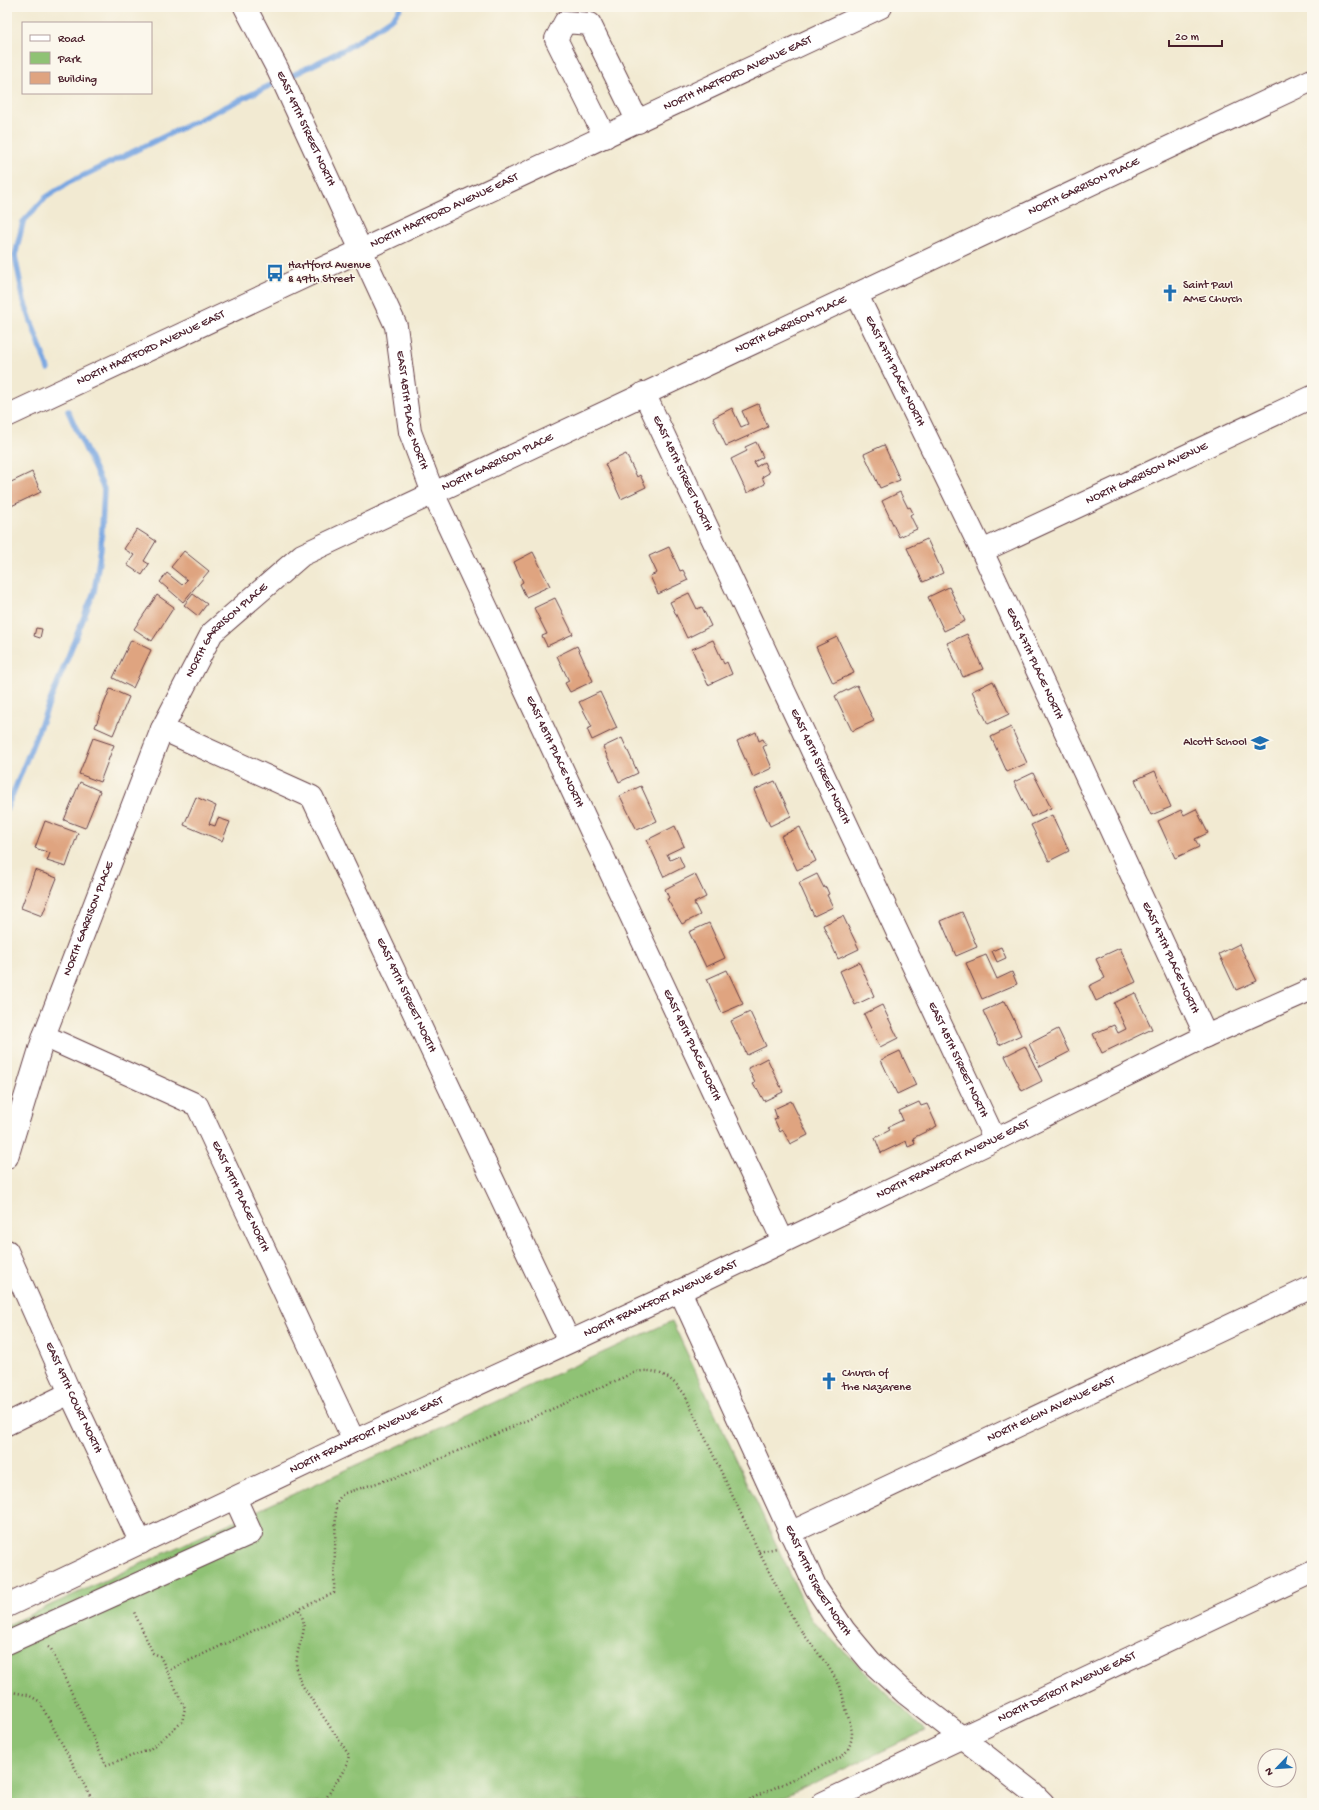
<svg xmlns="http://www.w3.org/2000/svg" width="1319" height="1810" font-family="'Gochi Hand',sans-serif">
	<rect width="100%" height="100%" fill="#fbf7ec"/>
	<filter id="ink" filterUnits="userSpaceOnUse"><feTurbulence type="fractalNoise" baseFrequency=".025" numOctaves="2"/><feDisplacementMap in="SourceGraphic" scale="8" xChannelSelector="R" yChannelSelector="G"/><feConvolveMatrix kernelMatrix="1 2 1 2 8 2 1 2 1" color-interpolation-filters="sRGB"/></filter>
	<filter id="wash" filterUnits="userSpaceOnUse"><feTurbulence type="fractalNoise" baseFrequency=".012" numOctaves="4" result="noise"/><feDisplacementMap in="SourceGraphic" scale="16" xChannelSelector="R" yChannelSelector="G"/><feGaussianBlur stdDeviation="0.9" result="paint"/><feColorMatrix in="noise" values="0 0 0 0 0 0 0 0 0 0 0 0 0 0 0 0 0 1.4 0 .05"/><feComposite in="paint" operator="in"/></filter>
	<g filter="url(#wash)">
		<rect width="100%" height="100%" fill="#f2ead2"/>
		<path fill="#8fc274" stroke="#6c7050" d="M 672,1321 L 811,1619 L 925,1731 L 772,1803 L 7,1803 L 7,1625 Z"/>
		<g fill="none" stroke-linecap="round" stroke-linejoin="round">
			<path stroke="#78a6e1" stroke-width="5.5" d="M 287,78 L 347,48 L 394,17 L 401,7
				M 48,369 L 24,301 L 15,256 L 23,222 L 45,198 L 68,183 L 279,81
				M 7,808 L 94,592 L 101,548 L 104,489 L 68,411"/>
		</g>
		<g id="blocks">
			<path fill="#dfa480" d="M 758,404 L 768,427 L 726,446 L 713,418 L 732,408 L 741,427 L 748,424 L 742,411 Z
				M 756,442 L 763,457 L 754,462 L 756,467 L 764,462 L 769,473 L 762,477 L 765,484 L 747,493 L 731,459 L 747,451 L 745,447 Z
				M 884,445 L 900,480 L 880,488 L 864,454 Z
				M 626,454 L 637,477 L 640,475 L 646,487 L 621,499 L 605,464 Z
				M 32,472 L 41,492 L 7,508 L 7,484 Z
				M 900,492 L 908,508 L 910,507 L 913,513 L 910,515 L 917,529 L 899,537 L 882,501 Z
				M 137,529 L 156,541 L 144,561 L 149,564 L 142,575 L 127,565 L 134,555 L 124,549 Z
				M 927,539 L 943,573 L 923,582 L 907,548 Z
				M 669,547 L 680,571 L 683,570 L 688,580 L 658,594 L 650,576 L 657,573 L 649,556 Z
				M 184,551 L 209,571 L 183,602 L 160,582 L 167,573 L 182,585 L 187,580 L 171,567 Z
				M 533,552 L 550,586 L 526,597 L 520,584 L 523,582 L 514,562 Z
				M 949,587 L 965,621 L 944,631 L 928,597 Z
				M 689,593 L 697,609 L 702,607 L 711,626 L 687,638 L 670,602 Z
				M 193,594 L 207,604 L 198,616 L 184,605 Z
				M 157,595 L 174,607 L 152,641 L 134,629 Z
				M 555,598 L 573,634 L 547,646 L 542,636 L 547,634 L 534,608 Z
				M 36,628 L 42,629 L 40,638 L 34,636 Z
				M 967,634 L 983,669 L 963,677 L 947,643 Z
				M 837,637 L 854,673 L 833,683 L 816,647 Z
				M 131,640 L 151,650 L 133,688 L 113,678 Z
				M 713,640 L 724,664 L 727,662 L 732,674 L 708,685 L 692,649 Z
				M 577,646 L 593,681 L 570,692 L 565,683 L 569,681 L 557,656 Z
				M 993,681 L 1009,714 L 988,724 L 972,691 Z
				M 857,685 L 874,721 L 852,731 L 835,696 Z
				M 110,689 L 129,697 L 113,735 L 95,727 Z
				M 600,692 L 617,728 L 592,740 L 587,729 L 592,727 L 579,702 Z
				M 1011,727 L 1027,763 L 1007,772 L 991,737 Z
				M 756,732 L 759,741 L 763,739 L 766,745 L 763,747 L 772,768 L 753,777 L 737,741 Z
				M 93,738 L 114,745 L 100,782 L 79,774 Z
				M 622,738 L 638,773 L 619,782 L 603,747 Z
				M 1155,771 L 1171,807 L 1151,815 L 1135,780 Z
				M 1033,773 L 1051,808 L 1031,817 L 1014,782 Z
				M 775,781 L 791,816 L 770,826 L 754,790 Z
				M 80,782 L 100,791 L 85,828 L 64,820 Z
				M 641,786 L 657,821 L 637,830 L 620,796 Z
				M 196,797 L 216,806 L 209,824 L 215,826 L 218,818 L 230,822 L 222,841 L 184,825 Z
				M 1196,809 L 1208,833 L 1195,839 L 1199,847 L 1175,858 L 1158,821 L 1181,810 L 1184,815 Z
				M 1052,815 L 1069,851 L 1049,861 L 1031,825 Z
				M 45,821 L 78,833 L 66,867 L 47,861 L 50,853 L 35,848 Z
				M 675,826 L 684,846 L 667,854 L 670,860 L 679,856 L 684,867 L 664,877 L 647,840 Z
				M 800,827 L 816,861 L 797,870 L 781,836 Z
				M 35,870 L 57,878 L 42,916 L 21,908 Z
				M 695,874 L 706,897 L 694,903 L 700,915 L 682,924 L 667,899 L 669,898 L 665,889 Z
				M 817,874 L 824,888 L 826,887 L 829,894 L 827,895 L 833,907 L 814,916 L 799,883 Z
				M 962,912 L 977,947 L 956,956 L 941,921 Z
				M 843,916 L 859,949 L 838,959 L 823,925 Z
				M 709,923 L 725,958 L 706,967 L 689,932 Z
				M 1239,944 L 1257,981 L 1236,990 L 1219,954 Z
				M 1001,947 L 1006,958 L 997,962 L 992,951 Z
				M 1120,948 L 1136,982 L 1096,1001 L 1089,986 L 1105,978 L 1096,959 Z
				M 986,955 L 997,979 L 1012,972 L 1017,984 L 982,999 L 966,963 Z
				M 859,962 L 874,996 L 855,1005 L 840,971 Z
				M 727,970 L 743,1004 L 722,1013 L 707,979 Z
				M 1135,993 L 1152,1029 L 1102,1053 L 1093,1034 L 1114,1025 L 1118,1033 L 1126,1029 L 1114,1003 Z
				M 1005,1001 L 1021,1035 L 999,1045 L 983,1011 Z
				M 882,1005 L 898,1038 L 880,1047 L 864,1014 Z
				M 750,1012 L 766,1046 L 747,1055 L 731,1021 Z
				M 1058,1029 L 1069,1052 L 1040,1067 L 1029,1044 Z
				M 1025,1046 L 1042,1081 L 1022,1091 L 1005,1056 Z
				M 900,1051 L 916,1085 L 897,1094 L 881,1060 Z
				M 767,1058 L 783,1092 L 764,1101 L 757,1088 L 756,1089 L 753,1084 L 755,1083 L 748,1068 Z
				M 791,1101 L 808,1135 L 790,1144 L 783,1130 L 780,1132 L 774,1119 L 777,1118 L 774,1109 Z
				M 919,1102 L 921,1106 L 927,1104 L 937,1126 L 913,1138 L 915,1144 L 908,1147 L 906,1141 L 881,1153 L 875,1138 L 890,1130 L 888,1127 L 903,1120 L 899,1111 Z"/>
		</g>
	</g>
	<g filter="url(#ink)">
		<use href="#blocks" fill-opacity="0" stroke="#633d44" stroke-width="1"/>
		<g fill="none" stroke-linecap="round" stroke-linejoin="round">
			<g stroke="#633d44" stroke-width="24">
				<g id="minor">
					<path id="s1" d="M 245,7 L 277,68 L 396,326 L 410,432 L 433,493 L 783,1241"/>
					<path d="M 605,137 L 556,39 L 565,22 L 590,24 L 638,122"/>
					<path id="s2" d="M 857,295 L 982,551 L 1206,1036"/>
					<path id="s3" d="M 644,393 L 995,1140"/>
					<path id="s4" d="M 7,416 L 881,7"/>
					<path id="s5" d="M 982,551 L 1312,397"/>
					<path id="s6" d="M 162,729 L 312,797 L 569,1341"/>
					<path id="s7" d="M 44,1036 L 197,1105 L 354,1441"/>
					<path id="s8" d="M 7,1157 L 44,1036 L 162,729 L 212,633 L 302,555 L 1312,80"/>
					<path id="s9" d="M 7,1251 L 70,1393 L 141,1543"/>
					<path id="s10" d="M 680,1291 L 816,1588 L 844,1630 L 870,1661 L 905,1693 L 1032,1792 L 1043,1803"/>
					<path d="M 7,1424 L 70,1393"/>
					<path id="s11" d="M 790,1533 L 1312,1287"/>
					<path id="s12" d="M 7,1606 L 354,1441 L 680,1291 L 995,1140 L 1206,1036 L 1312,989"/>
					<path d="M 7,1643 L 251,1533 L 235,1498"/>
					<path id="s13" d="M 823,1803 L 1312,1572"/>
				</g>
			</g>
			<path stroke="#633d44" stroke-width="2.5" stroke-dasharray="1 3" stroke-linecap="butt" d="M 759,1552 L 777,1548
				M 299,1610 C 310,1630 299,1638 297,1658 C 295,1667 298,1676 302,1685 L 349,1755 L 347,1765 L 323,1803
				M 48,1647 L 51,1649 L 106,1765 L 149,1750 L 182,1722 L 185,1708 L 160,1656 L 153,1653 L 134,1612
				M 167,1671 L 334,1593 L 336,1503 L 341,1496 L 345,1493 L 406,1474 L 633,1373 C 655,1366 672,1377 685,1395 L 759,1552 L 796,1624 L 828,1666 L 840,1686 L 852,1731 C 852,1742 849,1751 841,1757 L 742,1803
				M 7,1691 L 28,1695 L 39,1701 L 94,1803"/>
			<use href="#minor" stroke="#fff" stroke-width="22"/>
		</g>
	</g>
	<defs>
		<g id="bus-bare" transform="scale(1.38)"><path d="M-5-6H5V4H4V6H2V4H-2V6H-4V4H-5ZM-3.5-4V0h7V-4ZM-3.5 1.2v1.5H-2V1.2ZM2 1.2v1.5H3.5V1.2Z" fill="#1f6fb2" stroke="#fbf7ec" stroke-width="2.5" paint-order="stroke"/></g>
		<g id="church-bare" transform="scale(1.38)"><path d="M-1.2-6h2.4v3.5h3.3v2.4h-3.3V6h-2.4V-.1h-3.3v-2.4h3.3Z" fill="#1f6fb2" stroke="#fbf7ec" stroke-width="2.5" paint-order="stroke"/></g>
		<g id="school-bare" transform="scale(1.38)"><path d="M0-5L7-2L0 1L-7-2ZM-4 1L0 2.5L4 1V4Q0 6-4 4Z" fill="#1f6fb2" stroke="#fbf7ec" stroke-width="2.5" paint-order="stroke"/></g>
	</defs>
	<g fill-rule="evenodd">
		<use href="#bus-bare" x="275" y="273"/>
		<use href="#church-bare" x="1170" y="293"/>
		<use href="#school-bare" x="1260" y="743"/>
		<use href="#church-bare" x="829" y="1381"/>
	</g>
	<g text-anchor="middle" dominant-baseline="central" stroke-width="3" stroke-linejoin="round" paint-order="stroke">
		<g font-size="12" fill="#4a1f2b" stroke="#fbf7ec">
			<text stroke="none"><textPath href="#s4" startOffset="807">NORTH HARTFORD AVENUE EAST</textPath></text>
			<text stroke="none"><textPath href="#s1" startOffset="136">EAST 49TH STREET NORTH</textPath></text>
			<text stroke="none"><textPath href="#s8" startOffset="1547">NORTH GARRISON PLACE</textPath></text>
			<text stroke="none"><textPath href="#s4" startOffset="483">NORTH HARTFORD AVENUE EAST</textPath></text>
			<text stroke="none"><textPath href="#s8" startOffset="1223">NORTH GARRISON PLACE</textPath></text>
			<text stroke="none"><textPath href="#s4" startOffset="159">NORTH HARTFORD AVENUE EAST</textPath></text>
			<text stroke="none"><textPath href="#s2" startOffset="85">EAST 47TH PLACE NORTH</textPath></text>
			<text stroke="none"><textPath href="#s1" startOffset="439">EAST 48TH PLACE NORTH</textPath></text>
			<text stroke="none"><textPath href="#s8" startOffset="899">NORTH GARRISON PLACE</textPath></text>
			<text stroke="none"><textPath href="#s3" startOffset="89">EAST 48TH STREET NORTH</textPath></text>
			<text stroke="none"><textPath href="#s5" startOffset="182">NORTH GARRISON AVENUE</textPath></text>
			<text stroke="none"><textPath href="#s8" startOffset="575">NORTH GARRISON PLACE</textPath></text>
			<text stroke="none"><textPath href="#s2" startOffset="409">EAST 47TH PLACE NORTH</textPath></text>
			<text stroke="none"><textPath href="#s1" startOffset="811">EAST 48TH PLACE NORTH</textPath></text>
			<text stroke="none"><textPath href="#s3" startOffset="413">EAST 48TH STREET NORTH</textPath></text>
			<text stroke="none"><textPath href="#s8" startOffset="252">NORTH GARRISON PLACE</textPath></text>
			<text stroke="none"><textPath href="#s2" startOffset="733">EAST 47TH PLACE NORTH</textPath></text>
			<text stroke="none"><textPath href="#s6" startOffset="384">EAST 49TH STREET NORTH</textPath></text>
			<text stroke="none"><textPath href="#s1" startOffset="1135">EAST 48TH PLACE NORTH</textPath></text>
			<text stroke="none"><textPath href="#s3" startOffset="737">EAST 48TH STREET NORTH</textPath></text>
			<text stroke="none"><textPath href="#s12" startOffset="1046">NORTH FRANKFORT AVENUE EAST</textPath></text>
			<text stroke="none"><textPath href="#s7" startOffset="269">EAST 49TH PLACE NORTH</textPath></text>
			<text stroke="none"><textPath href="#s12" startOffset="722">NORTH FRANKFORT AVENUE EAST</textPath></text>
			<text stroke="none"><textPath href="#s9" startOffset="161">EAST 49TH COURT NORTH</textPath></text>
			<text stroke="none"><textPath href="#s11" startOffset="289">NORTH ELGIN AVENUE EAST</textPath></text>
			<text stroke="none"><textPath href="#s12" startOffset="398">NORTH FRANKFORT AVENUE EAST</textPath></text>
			<text stroke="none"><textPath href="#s10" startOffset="321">EAST 49TH STREET NORTH</textPath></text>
			<text stroke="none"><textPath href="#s13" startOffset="270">NORTH DETROIT AVENUE EAST</textPath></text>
		</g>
		<g font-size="12" fill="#4a1f2b" stroke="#fbf7ec" text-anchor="start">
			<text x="288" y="266">Hartford Avenue<tspan x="288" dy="14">&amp; 49th Street</tspan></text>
			<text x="1183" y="286">Saint Paul<tspan x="1183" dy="14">AME Church</tspan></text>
			<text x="1247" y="743" text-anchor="end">Alcott School</text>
			<text x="842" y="1374">Church of<tspan x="842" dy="14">the Nazarene</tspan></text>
		</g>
	</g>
	<rect width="1319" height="1810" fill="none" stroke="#fbf7ec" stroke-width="24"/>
	<rect x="22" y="22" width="130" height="72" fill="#fbf7ec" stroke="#b4a19f"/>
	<rect x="30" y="35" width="20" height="6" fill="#ffffff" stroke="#b4a19f"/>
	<text x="58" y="42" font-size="12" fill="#4a1f2b">Road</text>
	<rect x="30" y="52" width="20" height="12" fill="#8fc274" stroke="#b4a19f"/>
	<text x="58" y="62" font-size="12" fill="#4a1f2b">Park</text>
	<rect x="30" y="72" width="20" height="12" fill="#dfa480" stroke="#b4a19f"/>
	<text x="58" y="82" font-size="12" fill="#4a1f2b">Building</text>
	<g transform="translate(1277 1768) rotate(245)"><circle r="19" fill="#fbf7ec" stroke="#b4a19f"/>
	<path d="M0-3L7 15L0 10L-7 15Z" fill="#1f6fb2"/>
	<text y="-6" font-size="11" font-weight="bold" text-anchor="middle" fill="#4a1f2b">N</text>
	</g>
	<path d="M1169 40v6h53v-6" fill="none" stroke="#4a1f2b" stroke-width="2"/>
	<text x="1175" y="40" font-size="12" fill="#4a1f2b" stroke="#fbf7ec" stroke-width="3" paint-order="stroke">20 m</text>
</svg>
